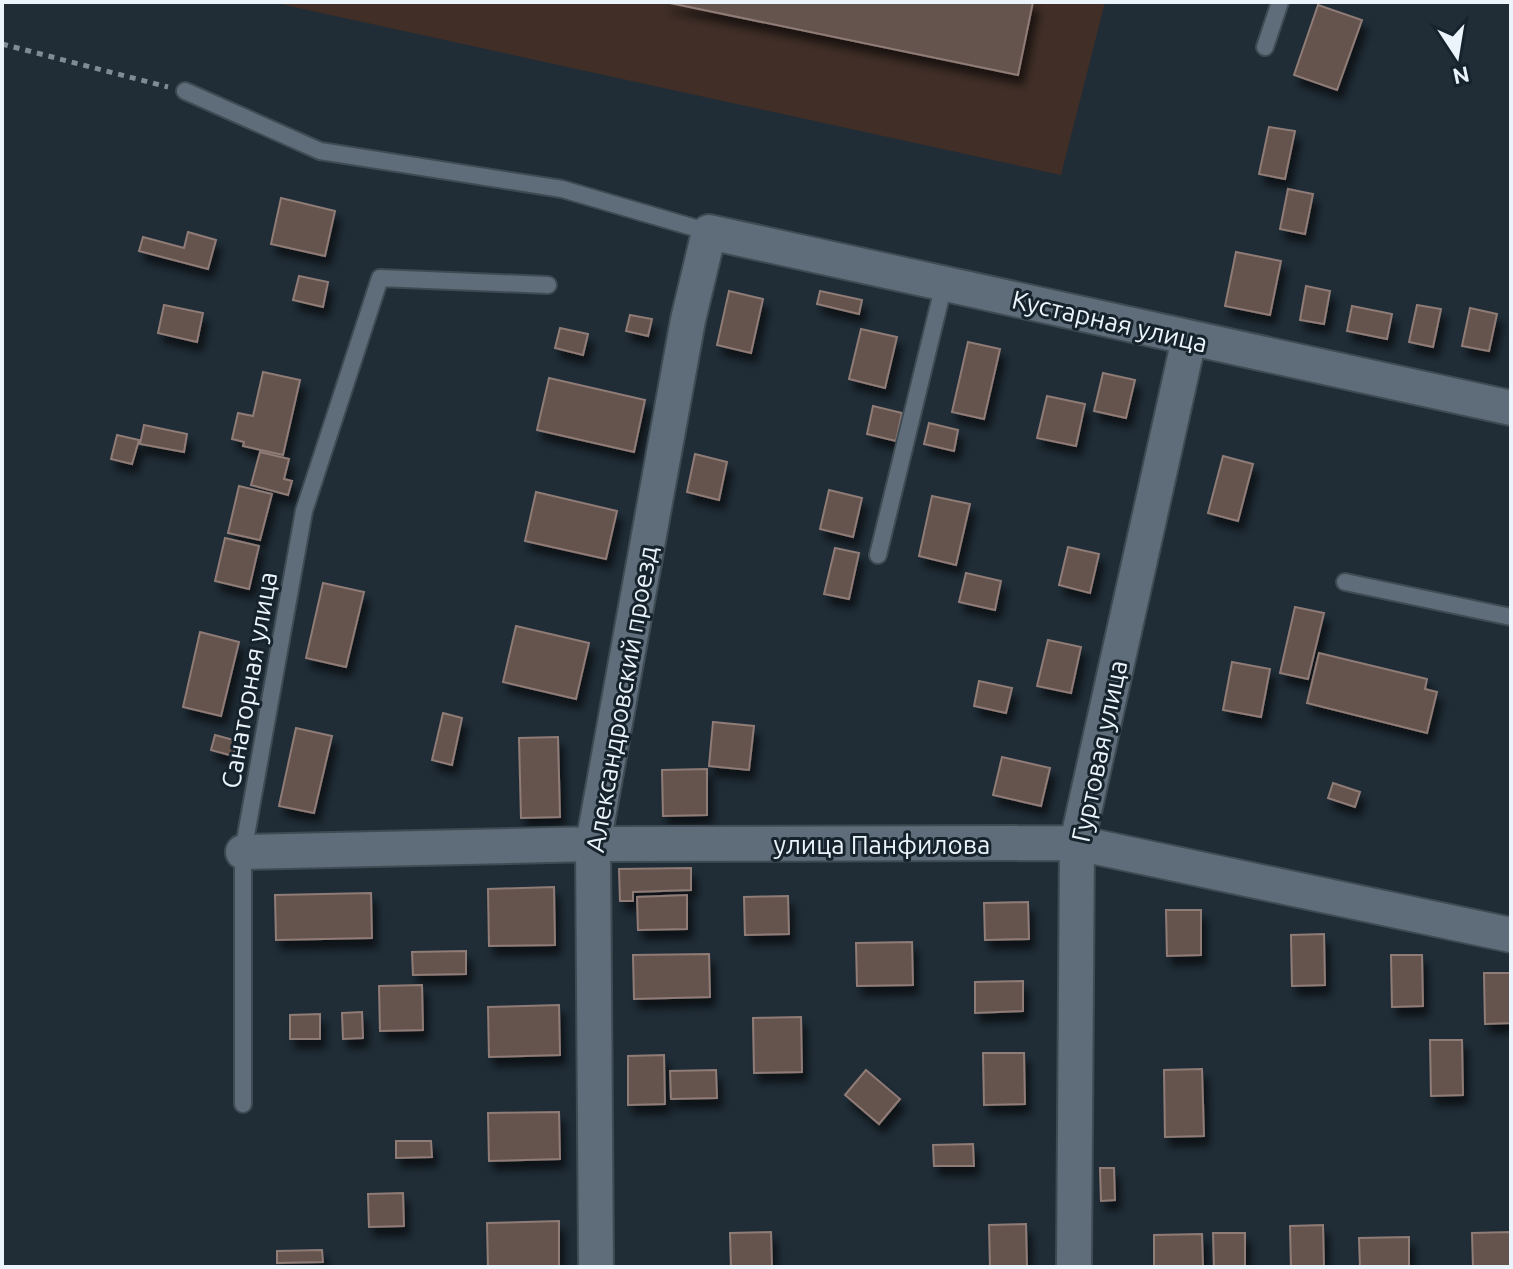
<svg xmlns="http://www.w3.org/2000/svg" width="1513" height="1269" font-family="Ubuntu,sans-serif">
	<defs>
		<filter id="shadow"><feDropShadow dx="5" dy="9" stdDeviation="4" flood-color="#0009"/></filter>
	</defs>
	<rect width="100%" height="100%" fill="#202d37"/>
	<path fill="#402e27" d="M 271,2 L 1105,2 L 1061,175 Z"/>
	<path fill="#65534e" stroke="#8f7b76" stroke-width="2" filter="url(#shadow)" d="M 665,2 L 1033,2 L 1018,75 Z
		M 1318,5 L 1362,20 L 1337,90 L 1294,75 Z
		M 1269,127 L 1295,131 L 1285,179 L 1259,174 Z
		M 1288,189 L 1313,194 L 1305,234 L 1280,229 Z
		M 281,198 L 335,211 L 325,256 L 271,244 Z
		M 188,232 L 216,240 L 208,269 L 139,251 L 143,237 L 184,248 Z
		M 1236,252 L 1281,261 L 1270,315 L 1225,306 Z
		M 299,276 L 328,282 L 323,307 L 293,300 Z
		M 1306,286 L 1330,291 L 1324,324 L 1300,320 Z
		M 729,291 L 763,299 L 751,353 L 717,345 Z
		M 820,291 L 862,300 L 859,314 L 817,304 Z
		M 164,305 L 203,313 L 197,342 L 158,333 Z
		M 1417,305 L 1441,309 L 1433,347 L 1409,342 Z
		M 1352,306 L 1392,314 L 1387,339 L 1347,331 Z
		M 1470,308 L 1497,314 L 1489,351 L 1462,346 Z
		M 630,315 L 652,319 L 648,336 L 626,331 Z
		M 560,328 L 588,334 L 583,355 L 555,348 Z
		M 861,329 L 897,337 L 885,388 L 849,379 Z
		M 968,342 L 1000,349 L 984,419 L 952,412 Z
		M 263,372 L 300,380 L 283,455 L 243,446 L 244,442 L 232,439 L 238,413 L 253,416 Z
		M 1103,373 L 1135,380 L 1126,418 L 1094,411 Z
		M 549,378 L 645,400 L 634,452 L 537,430 Z
		M 1047,396 L 1085,404 L 1076,446 L 1037,438 Z
		M 873,406 L 902,413 L 896,441 L 867,434 Z
		M 929,423 L 958,430 L 954,451 L 924,444 Z
		M 144,425 L 187,434 L 184,452 L 140,444 Z
		M 117,435 L 139,440 L 132,464 L 111,459 Z
		M 260,452 L 289,459 L 284,479 L 292,481 L 288,495 L 251,485 Z
		M 695,454 L 727,462 L 719,500 L 687,492 Z
		M 1223,456 L 1253,464 L 1238,521 L 1208,513 Z
		M 239,486 L 272,494 L 260,540 L 228,533 Z
		M 829,490 L 862,498 L 853,537 L 820,529 Z
		M 536,492 L 617,511 L 606,559 L 525,541 Z
		M 932,496 L 970,504 L 956,565 L 919,556 Z
		M 225,538 L 259,546 L 249,589 L 215,581 Z
		M 1068,547 L 1099,554 L 1090,593 L 1059,585 Z
		M 835,548 L 859,553 L 849,599 L 824,594 Z
		M 966,573 L 1001,581 L 995,610 L 959,602 Z
		M 323,583 L 364,592 L 346,667 L 306,658 Z
		M 1295,607 L 1324,613 L 1308,679 L 1280,673 Z
		M 516,626 L 589,643 L 576,699 L 503,682 Z
		M 200,632 L 239,642 L 221,716 L 183,707 Z
		M 1048,640 L 1081,647 L 1071,693 L 1037,686 Z
		M 1319,653 L 1427,679 L 1425,689 L 1437,692 L 1427,733 L 1307,703 Z
		M 1232,662 L 1270,669 L 1261,717 L 1223,710 Z
		M 979,681 L 1012,688 L 1006,713 L 974,706 Z
		M 443,713 L 462,718 L 452,765 L 432,760 Z
		M 713,722 L 754,726 L 749,770 L 709,766 Z
		M 296,728 L 332,736 L 314,813 L 279,806 Z
		M 215,735 L 237,741 L 233,756 L 211,750 Z
		M 558,737 L 560,817 L 521,818 L 519,738 Z
		M 1002,757 L 1050,768 L 1041,806 L 993,795 Z
		M 707,769 L 707,815 L 663,816 L 662,770 Z
		M 1333,783 L 1360,792 L 1355,807 L 1328,798 Z
		M 691,868 L 691,890 L 633,892 L 633,901 L 620,901 L 619,869 Z
		M 554,887 L 555,945 L 489,946 L 488,889 Z
		M 371,893 L 372,938 L 276,940 L 275,895 Z
		M 687,895 L 687,929 L 638,930 L 637,897 Z
		M 788,896 L 789,934 L 745,935 L 744,897 Z
		M 1028,902 L 1029,939 L 985,940 L 984,903 Z
		M 1166,910 L 1201,910 L 1201,955 L 1167,956 Z
		M 1324,934 L 1325,985 L 1292,986 L 1291,935 Z
		M 912,942 L 913,985 L 857,986 L 856,943 Z
		M 466,951 L 466,974 L 413,975 L 412,952 Z
		M 709,954 L 710,997 L 634,999 L 633,955 Z
		M 1391,955 L 1422,955 L 1423,1006 L 1392,1007 Z
		M 1484,973 L 1511,973 L 1511,1023 L 1485,1024 Z
		M 1023,981 L 1023,1011 L 975,1013 L 975,982 Z
		M 422,985 L 423,1030 L 380,1031 L 379,986 Z
		M 559,1005 L 560,1055 L 489,1057 L 488,1007 Z
		M 362,1012 L 363,1038 L 343,1039 L 342,1013 Z
		M 320,1014 L 320,1039 L 290,1039 L 290,1015 Z
		M 801,1017 L 802,1072 L 754,1073 L 753,1018 Z
		M 1430,1040 L 1462,1040 L 1463,1095 L 1431,1096 Z
		M 983,1053 L 1024,1053 L 1025,1104 L 984,1105 Z
		M 664,1055 L 665,1104 L 628,1105 L 628,1056 Z
		M 1202,1069 L 1204,1136 L 1165,1137 L 1164,1070 Z
		M 716,1070 L 717,1098 L 671,1099 L 670,1071 Z
		M 866,1070 L 900,1099 L 879,1124 L 845,1095 Z
		M 559,1112 L 560,1159 L 489,1161 L 488,1113 Z
		M 396,1141 L 431,1141 L 432,1157 L 396,1158 Z
		M 973,1144 L 974,1166 L 934,1166 L 933,1145 Z
		M 1100,1168 L 1114,1168 L 1115,1200 L 1101,1201 Z
		M 403,1193 L 404,1226 L 369,1227 L 368,1194 Z
		M 559,1221 L 559,1267 L 488,1267 L 487,1223 Z
		M 1026,1224 L 1027,1267 L 990,1267 L 989,1225 Z
		M 1323,1225 L 1324,1267 L 1291,1267 L 1290,1226 Z
		M 771,1232 L 772,1267 L 731,1267 L 730,1233 Z
		M 1511,1232 L 1511,1267 L 1473,1267 L 1472,1233 Z
		M 1213,1233 L 1245,1233 L 1245,1267 L 1214,1267 Z
		M 1202,1234 L 1203,1267 L 1154,1267 L 1154,1235 Z
		M 1409,1237 L 1409,1267 L 1360,1267 L 1359,1238 Z
		M 322,1250 L 323,1262 L 277,1263 L 277,1251 Z"/>
	<g fill="none" stroke-linecap="round" stroke-linejoin="round">
		<g stroke="#3f4b53" stroke-width="20">
			<path id="service" d="M 1265,47 L 1280,2
				M 185,91 L 320,151 L 562,189 L 709,232
				M 878,555 L 944,284
				M 1345,582 L 1511,617
				M 243,1104 L 243,852 L 304,511 L 380,278 L 548,285"/>
		</g>
		<g stroke="#3f4b53" stroke-width="38">
			<path id="minor" d="M 243,852 L 593,844 L 1077,843 L 1511,935
				M 596,1267 L 593,844 L 688,320 L 709,232 L 1511,408
				M 1074,1267 L 1077,843 L 1189,339"/>
		</g>
		<path stroke="#808b93" stroke-width="5" stroke-dasharray="6 6" stroke-linecap="butt" d="M 2,44 L 168,87"/>
		<use href="#service" stroke="#5e6d79" stroke-width="16"/>
		<use href="#minor" stroke="#5e6d79" stroke-width="34"/>
	</g>
	<g text-anchor="middle" dominant-baseline="central" stroke-width="6" stroke-linejoin="round" paint-order="stroke">
		<g font-size="26" fill="#ebf4fa" stroke="#16232d">
			<text transform="translate(1110 321) rotate(13)">Кустарная улица</text>
			<text transform="translate(249 680) rotate(-80)">Санаторная улица</text>
			<text transform="translate(621 699) rotate(-80)">Александровский проезд</text>
			<text transform="translate(1099 751) rotate(-78)">Гуртовая улица</text>
			<text x="882" y="844">улица Панфилова</text>
		</g>
	</g>
	<rect width="1513" height="1269" fill="none" stroke="#ebf4fa" stroke-width="8"/>
	<g transform="translate(1457 56) rotate(168)" stroke="#16232d" stroke-width="6" paint-order="stroke">
	<path d="M0-6L14 30L0 20L-14 30Z" fill="#ebf4fa"/>
	<text y="-12" font-size="22" font-weight="bold" text-anchor="middle" fill="#ebf4fa">N</text>
	</g>
</svg>
